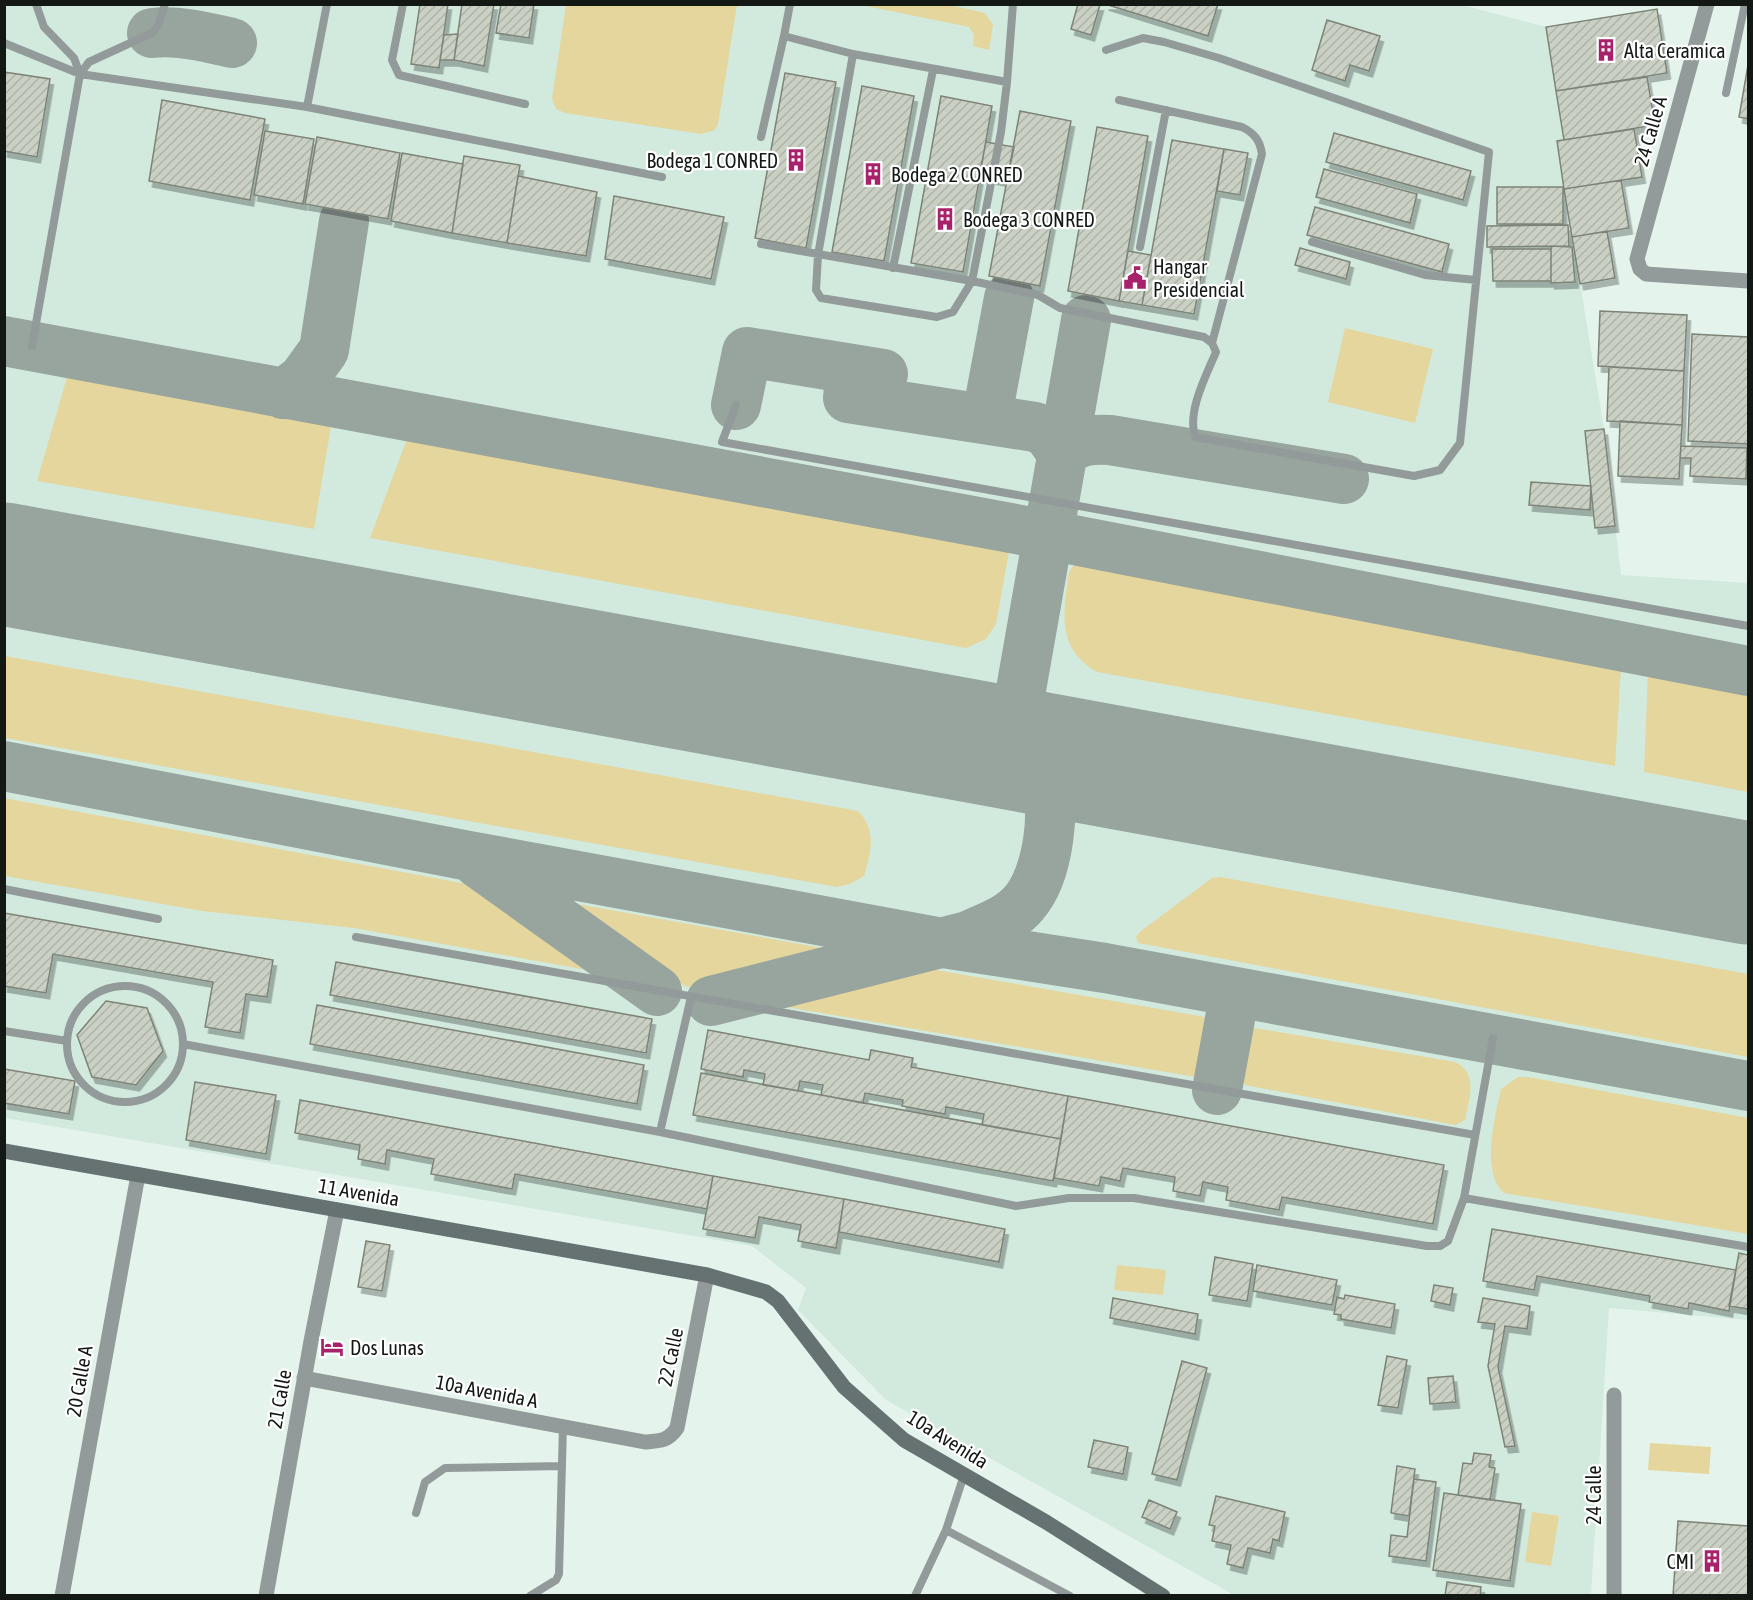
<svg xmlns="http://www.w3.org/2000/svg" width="1753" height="1600" font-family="'Asap Condensed',sans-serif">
	<defs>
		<pattern id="building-hatch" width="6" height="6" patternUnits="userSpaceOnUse" patternTransform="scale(1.5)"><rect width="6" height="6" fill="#cad1c4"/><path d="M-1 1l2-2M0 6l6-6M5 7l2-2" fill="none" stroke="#adb3a8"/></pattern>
		<filter id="shadow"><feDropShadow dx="3.5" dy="6" stdDeviation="0" flood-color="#0004"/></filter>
	</defs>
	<rect width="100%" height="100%" fill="#e4f4ec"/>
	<path fill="#d2eade" d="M 1459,4 L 1546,27 L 1564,140 L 1557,142 L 1604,429 L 1621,575 L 1748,583 L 1748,1320 L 1609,1308 L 1591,1595 L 1234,1595 L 886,1400 L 798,1310 L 806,1288 L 752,1246 L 5,1118 L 5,5 Z"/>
	<path fill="#e4d69d" d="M 566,5 L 737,5 L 718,124 L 715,130 L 701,134 L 565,113 L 556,109 L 552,98 Z
		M 861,5 L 950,5 L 985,13 L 993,25 L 989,50 L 973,46 L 974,35 L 969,27 Z
		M 1345,328 L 1433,349 L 1415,423 L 1328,402 Z
		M 67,377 L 331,426 L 314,529 L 37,481 Z
		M 407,439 L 1010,546 L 996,624 L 986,639 L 966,648 L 370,538 Z
		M 1082,563 L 1621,667 L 1615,766 L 1097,672 C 1056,648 1063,613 1069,572 L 1073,566 Z
		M 5,656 L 858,811 C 877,830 871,853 864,876 L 850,884 L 837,887 L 5,738 Z
		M 1648,671 L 1748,690 L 1748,792 L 1644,772 Z
		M 4,798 L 483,887 L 498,893 L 614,975 L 354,928 L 202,911 L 5,876 Z
		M 1220,877 L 1748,974 L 1748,1057 L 1138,943 L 1136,936 L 1141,931 L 1212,878 Z
		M 560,901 L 839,951 L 841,954 L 835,959 L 687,987 L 563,914 L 558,910 Z
		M 919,967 L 1211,1018 L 1217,1027 L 1209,1068 L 1195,1077 L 769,1004 L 766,1001 L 768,998 Z
		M 1255,1028 L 1455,1062 C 1479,1073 1469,1099 1465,1120 L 1455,1125 L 1245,1085 L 1238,1071 L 1245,1035 Z
		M 1518,1077 L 1528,1077 L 1748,1118 L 1748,1234 L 1504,1193 C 1480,1172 1495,1117 1501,1089 Z
		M 1117,1265 L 1166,1270 L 1163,1295 L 1114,1290 Z
		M 1650,1443 L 1711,1447 L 1709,1474 L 1648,1470 Z
		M 1532,1512 L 1559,1516 L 1551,1566 L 1525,1562 Z"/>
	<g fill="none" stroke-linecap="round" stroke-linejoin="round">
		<path stroke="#98a49e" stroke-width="50" d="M 152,33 C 179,30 206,37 232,43
			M 4,341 L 1048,535 L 1748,671
			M 851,369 L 848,398 L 1035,427 L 1047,432 L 1062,453 C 1077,440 1091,439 1110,440 L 1344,479
			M 283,394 L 303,379 L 324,350 L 344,221
			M 736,405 L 747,352 L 883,374
			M 974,417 L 989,405 L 1009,298
			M 986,743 L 1004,726 L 1019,701 L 1086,320
			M 4,766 L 469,856 L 943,943 L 1105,968 L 1748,1086
			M 1051,812 C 1059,789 1070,776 1090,763
			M 478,863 L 657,991
			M 711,1001 L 968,936 C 987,927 1010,920 1024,903 C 1049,874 1057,806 1044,770 C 1035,746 1024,726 1019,701
			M 1217,1090 L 1235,992"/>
		<path stroke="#98a49e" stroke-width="123" d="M 4,564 L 1748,883"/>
	</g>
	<path fill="url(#building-hatch)" stroke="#7d8377" stroke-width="1.5" filter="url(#shadow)" d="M 420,4 L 448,4 L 439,68 L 411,64 Z
		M 462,4 L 494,4 L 484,66 L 454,60 Z
		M 501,4 L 534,4 L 529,38 L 496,33 Z
		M 1078,4 L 1100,5 L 1091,35 L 1071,29 Z
		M 1105,4 L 1218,4 L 1208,36 Z
		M 1657,9 L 1667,73 L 1556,91 L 1546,27 Z
		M 1327,20 L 1380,36 L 1369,71 L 1350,65 L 1345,81 L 1312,70 Z
		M 458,34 L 454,60 L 440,60 L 444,35 Z
		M 1748,65 L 1748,119 L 1739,117 Z
		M 4,72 L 50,79 L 37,157 L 4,151 Z
		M 785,73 L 836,82 L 806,248 L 755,238 Z
		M 1647,77 L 1655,125 L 1564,140 L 1556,91 Z
		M 862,86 L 914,96 L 884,261 L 832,252 Z
		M 941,96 L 992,106 L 963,272 L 911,263 Z
		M 162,100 L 265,119 L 250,200 L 149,181 Z
		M 1020,111 L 1071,121 L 1040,286 L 989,276 Z
		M 1097,127 L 1148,136 L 1119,301 L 1068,291 Z
		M 1634,129 L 1642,177 L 1564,189 L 1557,141 Z
		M 265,131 L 314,139 L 303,204 L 254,195 Z
		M 1334,133 L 1471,171 L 1463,200 L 1326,162 Z
		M 317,137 L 400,153 L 388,219 L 305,204 Z
		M 1172,140 L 1224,149 L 1194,314 L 1142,305 Z
		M 986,142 L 1014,147 L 1007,181 L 979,176 Z
		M 1224,149 L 1248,153 L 1240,195 L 1217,191 Z
		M 402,153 L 463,164 L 452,233 L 391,221 Z
		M 464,156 L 520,165 L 507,243 L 452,233 Z
		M 1324,169 L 1417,194 L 1410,223 L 1316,197 Z
		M 518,176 L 597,192 L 586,256 L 507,243 Z
		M 1621,180 L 1629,228 L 1572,237 L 1564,189 Z
		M 1497,187 L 1563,187 L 1563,224 L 1497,224 Z
		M 614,196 L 724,217 L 711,279 L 605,259 Z
		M 1315,207 L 1449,244 L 1442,272 L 1307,235 Z
		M 1568,225 L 1569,246 L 1487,247 L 1487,226 Z
		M 1607,231 L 1615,278 L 1580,284 L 1572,237 Z
		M 1551,246 L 1572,247 L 1575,282 L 1551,283 Z
		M 1300,248 L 1350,262 L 1346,279 L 1295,265 Z
		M 1492,249 L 1551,249 L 1551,281 L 1493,281 Z
		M 1128,251 L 1151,255 L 1142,305 L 1119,301 Z
		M 1600,311 L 1687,315 L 1684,371 L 1598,366 Z
		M 1692,334 L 1748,337 L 1748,444 L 1688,441 Z
		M 1609,367 L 1684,371 L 1682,425 L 1607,421 Z
		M 1620,421 L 1682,425 L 1679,479 L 1618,476 Z
		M 1604,429 L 1615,526 L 1595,528 L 1585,431 Z
		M 1681,446 L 1747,448 L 1746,479 L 1690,476 L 1691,458 L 1680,458 Z
		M 1747,448 L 1748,448 L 1748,479 L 1746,479 Z
		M 1531,482 L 1591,486 L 1590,510 L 1529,505 Z
		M 4,913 L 273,960 L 267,997 L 246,994 L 240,1033 L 205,1027 L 213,982 L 53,954 L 46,993 L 4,986 Z
		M 336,962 L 652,1019 L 646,1053 L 330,995 Z
		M 106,1001 L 147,1008 L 163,1051 L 136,1085 L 92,1077 L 77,1035 Z
		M 317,1005 L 644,1065 L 637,1104 L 310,1044 Z
		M 708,1030 L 869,1060 L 871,1050 L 913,1058 L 911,1067 L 1068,1096 L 1061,1139 L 982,1125 L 984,1114 L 946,1107 L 945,1114 L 902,1106 L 903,1100 L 865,1093 L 863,1103 L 821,1095 L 823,1085 L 800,1081 L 798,1091 L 763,1085 L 765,1074 L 744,1070 L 743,1077 L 701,1069 Z
		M 4,1069 L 75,1081 L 69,1114 L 4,1103 Z
		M 701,1073 L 1061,1139 L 1053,1181 L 693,1115 Z
		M 195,1082 L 276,1095 L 266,1154 L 186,1140 Z
		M 1068,1096 L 1444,1165 L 1433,1224 L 1282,1197 L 1279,1210 L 1226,1200 L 1228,1187 L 1203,1182 L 1200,1196 L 1173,1191 L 1175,1177 L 1123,1168 L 1120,1181 L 1101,1177 L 1099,1186 L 1054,1178 Z
		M 300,1100 L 713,1176 L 707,1209 L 515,1174 L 512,1189 L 431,1174 L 434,1159 L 387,1150 L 385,1164 L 358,1159 L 360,1145 L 295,1133 Z
		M 713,1176 L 844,1199 L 836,1248 L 798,1241 L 801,1225 L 759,1217 L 755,1238 L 703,1229 Z
		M 844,1199 L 1005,1229 L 999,1262 L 839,1232 Z
		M 1492,1229 L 1736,1270 L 1729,1311 L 1689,1303 L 1688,1309 L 1649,1302 L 1650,1296 L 1537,1276 L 1534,1290 L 1483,1281 Z
		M 366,1241 L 390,1245 L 382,1291 L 358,1287 Z
		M 1739,1253 L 1748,1255 L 1748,1309 L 1729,1306 Z
		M 1215,1257 L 1253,1264 L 1247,1301 L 1209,1295 Z
		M 1257,1265 L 1337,1280 L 1332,1305 L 1253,1291 Z
		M 1434,1285 L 1453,1288 L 1450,1305 L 1431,1301 Z
		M 1345,1295 L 1395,1304 L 1391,1328 L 1341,1319 L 1341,1315 L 1334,1314 L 1337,1297 L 1344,1299 Z
		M 1113,1298 L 1198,1314 L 1195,1334 L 1110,1318 Z
		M 1483,1298 L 1530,1306 L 1527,1329 L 1505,1326 L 1498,1367 L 1515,1446 L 1505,1447 L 1488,1366 L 1495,1324 L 1478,1322 Z
		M 1387,1356 L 1407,1360 L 1398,1408 L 1378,1405 Z
		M 1182,1361 L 1207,1368 L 1177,1480 L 1152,1474 Z
		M 1453,1376 L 1456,1402 L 1430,1404 L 1428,1378 Z
		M 1094,1440 L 1128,1447 L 1123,1474 L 1088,1467 Z
		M 1474,1453 L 1491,1455 L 1489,1467 L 1495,1468 L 1490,1500 L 1458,1495 L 1463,1463 L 1472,1464 Z
		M 1397,1466 L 1415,1469 L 1409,1516 L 1391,1513 Z
		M 1414,1479 L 1436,1482 L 1426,1561 L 1389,1556 L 1391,1535 L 1407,1537 Z
		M 1444,1493 L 1521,1504 L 1510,1581 L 1433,1570 Z
		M 1216,1496 L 1285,1512 L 1279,1541 L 1273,1539 L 1270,1553 L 1248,1548 L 1243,1568 L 1227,1564 L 1231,1545 L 1212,1541 L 1215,1526 L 1209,1525 Z
		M 1149,1500 L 1177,1512 L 1170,1529 L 1142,1517 Z
		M 1678,1521 L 1748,1526 L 1748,1596 L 1673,1596 Z
		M 1447,1582 L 1481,1587 L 1480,1596 L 1445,1596 Z"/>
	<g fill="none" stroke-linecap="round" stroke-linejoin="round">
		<path stroke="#929a9a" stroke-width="8" d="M 36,4 L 44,27 L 74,58 L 80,74
			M 403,4 L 392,60 L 399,75 L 525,104
			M 790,4 L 784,36 L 853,54 L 1007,82 L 1013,4
			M 4,43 L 80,74 L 307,107 L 662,177
			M 853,54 L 818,255 L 816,290 L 821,298 L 937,317 L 953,312 L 972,281 L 1038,295 L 1060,308 L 1204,337 L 1212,343 L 1216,352 C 1206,376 1187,411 1195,437 L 1414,476 L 1440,470 L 1460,443 L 1489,152 L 1219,58 L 1164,42 L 1143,38 L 1106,50
			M 1726,93 L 1745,4
			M 1119,100 L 1242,127 C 1254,133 1260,140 1262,154 L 1212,343
			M 307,107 L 327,4
			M 761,137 L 784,36
			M 1312,242 L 1425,275 L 1476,280
			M 761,244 L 972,281 L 1001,132 L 1007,82
			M 1140,247 L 1166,110
			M 893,268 L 933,70
			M 32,346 L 80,74 L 89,62 L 152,33 L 158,26 L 165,4
			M 736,405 L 722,442 L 1748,626
			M 4,889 L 158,919
			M 356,937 L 1475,1135
			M67 1044a58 58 0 1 1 116 0a58 58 0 1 1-116 0Z
			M 4,1031 L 67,1041
			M 183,1044 L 660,1132 L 1016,1206 L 1069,1198 L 1134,1198 L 1427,1246 L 1440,1246 L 1448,1241 L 1464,1198 L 1493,1038
			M 660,1132 L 691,997
			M 1464,1198 L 1748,1247
			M 416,1513 L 425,1482 L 445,1468 L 562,1466
			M 946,1530 L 1070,1596
			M 530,1596 L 556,1580 L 559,1574 L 563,1426
			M 915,1596 L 946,1530 L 964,1475"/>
		<path stroke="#929a9a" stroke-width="15" d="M 1707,4 L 1637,259 L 1640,269 L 1646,274 L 1748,281
			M 304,1378 L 645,1442 C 661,1441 668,1441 677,1428 L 707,1275
			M 62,1596 L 138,1175
			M 266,1596 L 311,1341 L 337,1210
			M 1614,1596 L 1614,1395"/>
		<path stroke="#667171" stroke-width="15" d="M 4,1151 L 707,1275 L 766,1292 L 778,1301 L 844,1387 L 904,1440 L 1046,1522 L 1163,1596"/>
	</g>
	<defs>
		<g id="building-bare" transform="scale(1.8)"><path d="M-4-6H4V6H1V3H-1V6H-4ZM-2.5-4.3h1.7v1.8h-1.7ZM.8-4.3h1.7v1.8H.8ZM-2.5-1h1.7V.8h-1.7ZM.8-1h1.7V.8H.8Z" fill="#a7216b" stroke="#fff" stroke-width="2.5" paint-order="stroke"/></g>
		<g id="civic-bare" transform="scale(1.8)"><path d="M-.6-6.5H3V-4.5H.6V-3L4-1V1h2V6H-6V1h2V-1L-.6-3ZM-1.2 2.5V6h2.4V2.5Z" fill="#a7216b" stroke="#fff" stroke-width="2.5" paint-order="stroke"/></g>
		<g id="hotel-bare" transform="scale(1.8)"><path d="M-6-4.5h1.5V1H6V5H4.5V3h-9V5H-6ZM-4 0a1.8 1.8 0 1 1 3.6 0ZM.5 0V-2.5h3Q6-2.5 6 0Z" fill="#a7216b" stroke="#fff" stroke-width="2.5" paint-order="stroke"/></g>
	</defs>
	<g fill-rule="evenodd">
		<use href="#building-bare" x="1606" y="50"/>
		<use href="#building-bare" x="796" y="160"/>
		<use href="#building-bare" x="873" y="174"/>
		<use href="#building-bare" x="945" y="219"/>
		<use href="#civic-bare" x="1135" y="278"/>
		<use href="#hotel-bare" x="332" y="1347"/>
		<use href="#building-bare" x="1712" y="1561"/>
	</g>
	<g text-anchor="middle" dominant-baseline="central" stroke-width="4.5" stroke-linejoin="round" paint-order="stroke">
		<g font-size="20" fill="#131815" stroke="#fff" text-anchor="start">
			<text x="1624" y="50">Alta Ceramica</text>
			<text x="778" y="160" text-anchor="end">Bodega 1 CONRED</text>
			<text x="891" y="174">Bodega 2 CONRED</text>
			<text x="963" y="219">Bodega 3 CONRED</text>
			<text x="1153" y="266">Hangar<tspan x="1153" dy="23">Presidencial</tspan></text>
			<text x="350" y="1347">Dos Lunas</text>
			<text x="1694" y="1561" text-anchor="end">CMI</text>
		</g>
		<g font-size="20" fill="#131815" stroke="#fff">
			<text transform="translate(1650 131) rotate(-74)">24 Calle A</text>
			<text transform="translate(359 1192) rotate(10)">11 Avenida</text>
			<text transform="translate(670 1357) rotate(-78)">22 Calle</text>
			<text transform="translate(79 1381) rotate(-80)">20 Calle A</text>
			<text transform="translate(487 1391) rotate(11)">10a Avenida A</text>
			<text transform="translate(279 1399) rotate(-80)">21 Calle</text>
			<text transform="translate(948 1439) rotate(32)">10a Avenida</text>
			<text transform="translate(1593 1495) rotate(-90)">24 Calle</text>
		</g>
	</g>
	<rect width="1753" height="1600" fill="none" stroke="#131815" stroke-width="12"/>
</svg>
